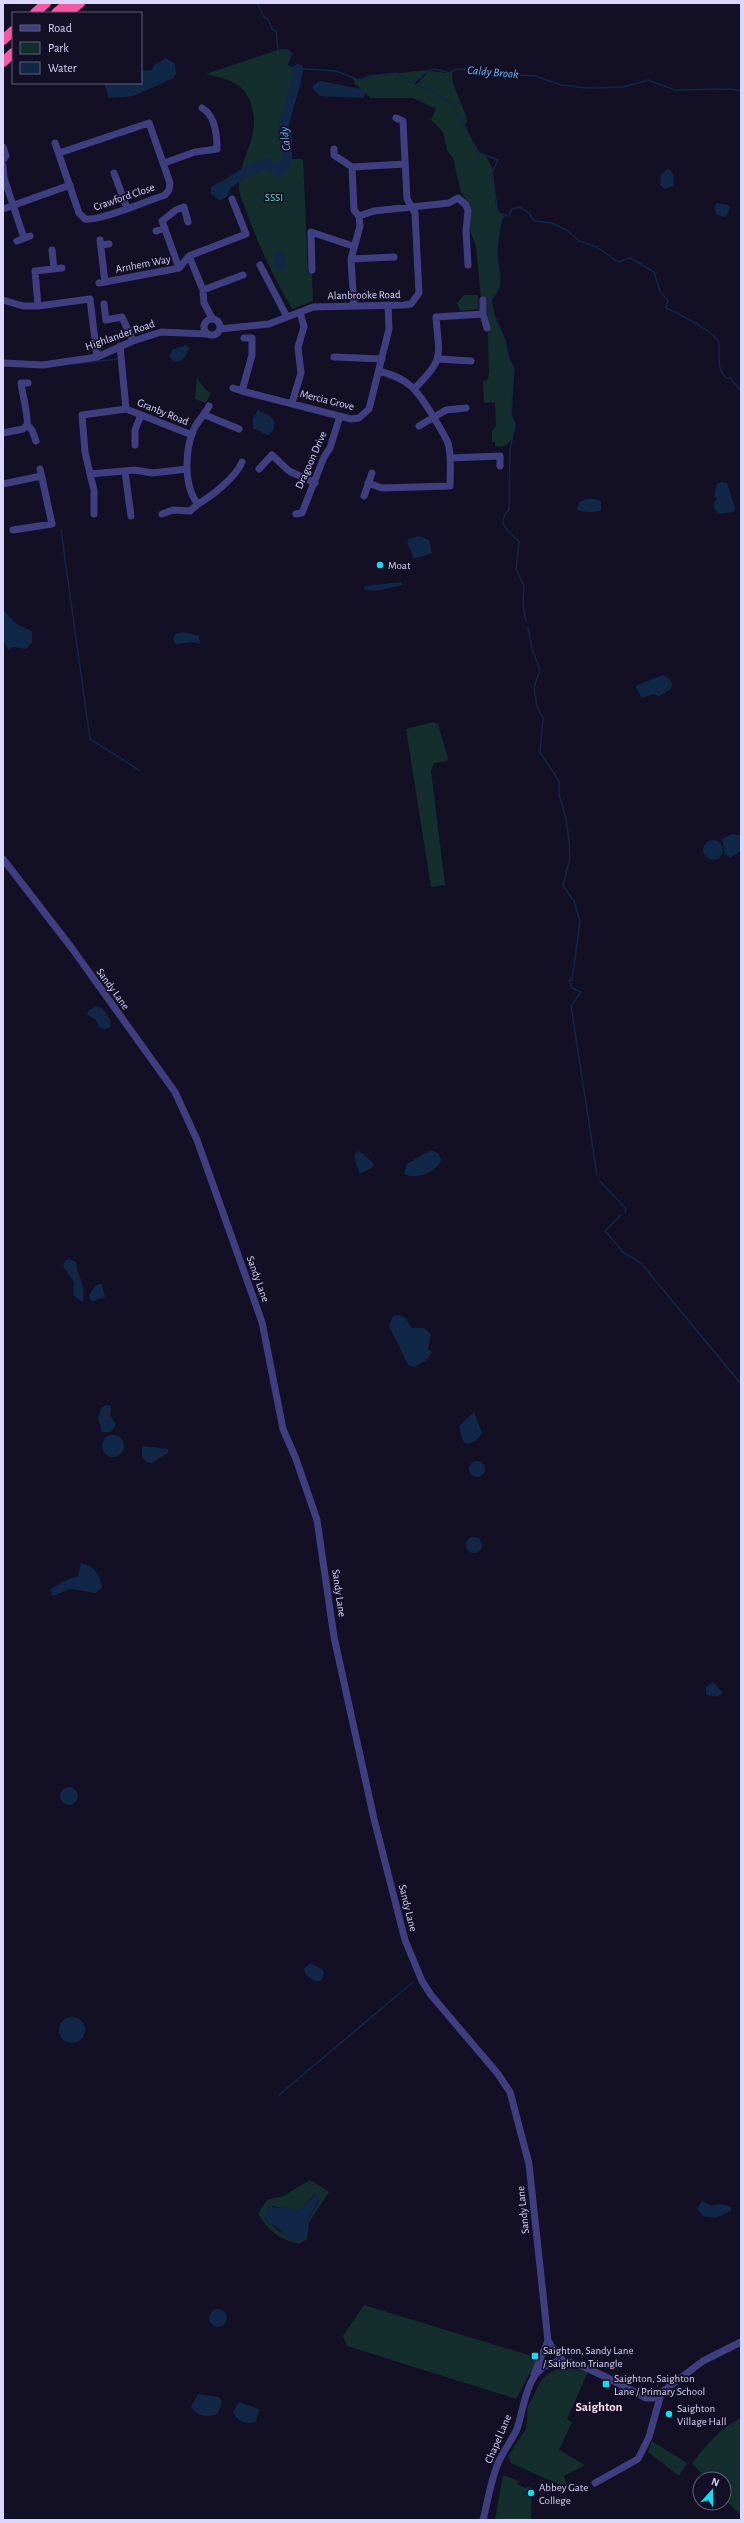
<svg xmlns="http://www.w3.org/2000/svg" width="744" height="2523" font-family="'Alegreya Sans',sans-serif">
	<rect width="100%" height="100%" fill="#131025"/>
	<path fill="#132e2d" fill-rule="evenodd" d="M 278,50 L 288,50 L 292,54 L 287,65 L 298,69 L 283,130 L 287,135 L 287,159 L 303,159 L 308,272 L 312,273 L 313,301 L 292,309 C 274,278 259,247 247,213 C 245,206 240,197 239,190 C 237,157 264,138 250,101 C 243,82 224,78 206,74 Z
		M 428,70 L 414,84 L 416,85 L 429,71 L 447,73 L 452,71 L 453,83 L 466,116 L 467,121 L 465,125 C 471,137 472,150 486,156 L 493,170 L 496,207 L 503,216 C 499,226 497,244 497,255 C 498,272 506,286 491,299 L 494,315 L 505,340 L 509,359 L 514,368 L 511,414 L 515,425 L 512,440 L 502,447 L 495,446 L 495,442 L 492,442 L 492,431 L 496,426 L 495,402 L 484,403 L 483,382 L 488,379 L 489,372 L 487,299 L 481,298 L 476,247 L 470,230 L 470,206 L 461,192 L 453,158 L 447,150 L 443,132 L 431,120 L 436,109 L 413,98 L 371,98 L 355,84 L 353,78 L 359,80 L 370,76 Z
		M 464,295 L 478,295 L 479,309 L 460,311 L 457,303 Z
		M 197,378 L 206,390 L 211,393 L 206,403 L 195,399 Z
		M 433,722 L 438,724 L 448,758 L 447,761 L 434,763 L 431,771 L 445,885 L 431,887 L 406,729 Z
		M 310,2180 L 329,2192 L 309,2222 L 307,2239 L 299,2244 C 280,2240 267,2230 258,2213 L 267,2200 L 283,2196 ZM 314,2194 L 319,2200 L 307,2223 L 307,2233 L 291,2240 L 266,2221 L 265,2218 L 273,2206 L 297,2211 L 304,2207 Z
		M 364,2305 L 538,2358 L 516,2399 L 347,2346 L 343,2336 Z
		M 560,2368 L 570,2368 L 588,2372 L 567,2419 L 572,2422 L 559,2450 L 585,2465 L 564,2476 L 569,2489 L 511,2463 L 508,2456 L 526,2429 L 528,2406 L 542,2379 L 548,2374 Z
		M 739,2419 L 741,2420 L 741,2516 L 724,2498 L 724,2479 L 706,2479 L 692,2463 C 706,2446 719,2429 739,2419 Z
		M 652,2441 L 687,2463 L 679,2476 L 648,2452 Z
		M 503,2475 L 519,2481 L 517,2484 L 525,2488 L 529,2486 L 532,2488 L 531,2520 L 495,2520 Z"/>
	<path fill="#112748" d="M 166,58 L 175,64 L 176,74 L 172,79 L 133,96 L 109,98 L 104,83 L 141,83 L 141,71 L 152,70 L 154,65 Z
		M 320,81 L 362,89 L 365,92 L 364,98 L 320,96 L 313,89 L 313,85 Z
		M 668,168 C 674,173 675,179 673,186 L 665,189 L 660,185 L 661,175 Z
		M 221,181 L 231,188 L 227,197 L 220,200 L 211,194 L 211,187 Z
		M 717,203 L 728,205 L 730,208 L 726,217 L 717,215 L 714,208 Z
		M 278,251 L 285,253 L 286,259 L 284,268 L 278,270 L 273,260 L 275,253 Z
		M 186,345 L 189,348 C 186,356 183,362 174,362 L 169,356 L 172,350 Z
		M 258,410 L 270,416 L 275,422 L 273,431 L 268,435 L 253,428 L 253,418 Z
		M 722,482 L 727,483 L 735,508 L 734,512 L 718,514 L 713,506 L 717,498 L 714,495 L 717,484 Z
		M 590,498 L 601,501 L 601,510 C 597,513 581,513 577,509 L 579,502 Z
		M 419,536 L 429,540 L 432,553 L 414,559 L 407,542 L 409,539 Z
		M 402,582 L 402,585 C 391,587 376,594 364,589 L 365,586 Z
		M 3,610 L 16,624 L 32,631 L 32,642 L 26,649 L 14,647 L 8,649 L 3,640 Z
		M 183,632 L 199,636 L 200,644 L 193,642 L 175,644 L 173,638 L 176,634 Z
		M 663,675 L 669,678 L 672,683 L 671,689 L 659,696 L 654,694 L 642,698 L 636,688 L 637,685 Z
		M 732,834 L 741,836 L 741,851 L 731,857 L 725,855 L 722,839 Z
		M703 850a10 10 0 1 1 20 0a10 10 0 1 1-20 0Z
		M 98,1006 L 103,1009 L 111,1021 L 110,1027 L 105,1029 L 99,1027 L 97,1021 L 87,1014 L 89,1010 Z
		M 431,1150 L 439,1154 L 441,1160 C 436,1173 416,1180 404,1174 L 407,1164 Z
		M 357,1151 L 364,1154 L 374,1164 L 373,1167 L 360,1174 L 354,1158 Z
		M 69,1259 L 76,1262 C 77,1275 88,1291 82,1302 L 73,1295 L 74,1282 L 63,1266 L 65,1261 Z
		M 99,1284 L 102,1284 L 105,1297 L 91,1302 L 89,1295 L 95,1286 Z
		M 399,1315 L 406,1318 L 411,1328 L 424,1328 L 431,1334 L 428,1349 L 432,1352 L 428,1359 L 414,1367 L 408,1365 L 389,1326 L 393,1316 Z
		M 107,1405 L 111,1406 L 110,1415 L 116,1425 L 111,1432 L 102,1432 L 98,1418 L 101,1408 Z
		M 474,1412 L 482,1433 L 476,1441 L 467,1444 L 463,1441 L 459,1426 Z
		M102 1446a11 11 0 1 1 22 0a11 11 0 1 1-22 0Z
		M 142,1446 L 168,1449 L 168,1453 L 152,1463 L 146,1462 L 142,1457 Z
		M469 1469a8 8 0 1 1 16 0a8 8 0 1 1-16 0Z
		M466 1545a8 8 0 1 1 16 0a8 8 0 1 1-16 0Z
		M 81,1563 C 94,1565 101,1576 102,1588 L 95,1593 L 70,1589 L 53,1596 L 50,1590 L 62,1582 L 78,1576 Z
		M 713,1682 L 723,1693 C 718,1698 712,1697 706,1694 L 706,1687 Z
		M60 1796a9 9 0 1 1 18 0a9 9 0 1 1-18 0Z
		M 310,1963 L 322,1969 L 324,1973 L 322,1980 L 316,1982 L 306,1975 L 304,1969 Z
		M59 2030a13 13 0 1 1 26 0a13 13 0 1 1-26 0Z
		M 316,2193 L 319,2198 L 307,2223 L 307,2236 L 301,2242 C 289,2243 283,2232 275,2226 C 272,2224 269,2224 266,2221 L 265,2213 L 269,2207 L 289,2208 L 297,2211 L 304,2207 Z
		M 702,2201 L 712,2206 L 721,2204 L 731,2207 L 731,2211 L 715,2218 L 703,2216 L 697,2209 Z
		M209 2318a9 9 0 1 1 18 0a9 9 0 1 1-18 0Z
		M 198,2394 L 219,2397 L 222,2402 L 218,2413 C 209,2419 197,2416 191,2407 Z
		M 239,2402 L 259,2409 L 256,2421 C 248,2426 236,2420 233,2412 Z"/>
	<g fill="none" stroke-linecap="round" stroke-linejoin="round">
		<path stroke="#112748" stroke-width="1.5" d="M 257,3 L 264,17 L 268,19 L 272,29 L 276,31 L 278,50 L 288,50 L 292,54 L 287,65 L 291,68 L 336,71 L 359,80 L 370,76 L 397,73 L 413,84 C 428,71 428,65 449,73 L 457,69 L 497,70 L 517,75 L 535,76 L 561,85 L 587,88 L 624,87 L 648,80 L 675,90 L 730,89 L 741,91
			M 416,85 L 434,91 L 443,99 L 452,104 L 479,153 L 498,160 L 492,173 L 498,213 L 509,216 L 512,209 L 519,207 L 529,213 L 534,221 L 552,223 L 568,231 L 579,241 L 597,247 L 618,262 L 630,258 L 649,269 L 654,272 L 660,292 L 668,300 L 666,308 C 676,312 718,334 719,343 C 720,357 716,367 726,378 L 730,378 L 741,391
			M 503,216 C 499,226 497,244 497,255 C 498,272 506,286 491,299 L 494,315 L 505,340 L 509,359 L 514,368 L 511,414 L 515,425 L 510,449 L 509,509 C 495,526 509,530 519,542 L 516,569 L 524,586 L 523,606 L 526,621
			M 74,364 L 118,359
			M 61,530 L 90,739 L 139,770
			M 528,628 L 532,649 L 540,670 L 534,687 L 537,707 L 543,718 L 540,752 L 559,781 L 559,794 L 566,819 L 569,840 L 570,857 L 563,886 L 574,901 L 580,922 L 572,980 L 569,981 L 572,988 L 581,992 L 571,1006 L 597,1175
			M 600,1181 L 626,1209 L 625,1212
			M 621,1215 L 605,1231 L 623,1252 L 641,1263 L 741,1384
			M 279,2095 L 413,1982"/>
		<path stroke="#112748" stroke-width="10" d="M 227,184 L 246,172 L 267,163 L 280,172 L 287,159 L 287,135 L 283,130 C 286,109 296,90 298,69"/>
		<path stroke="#3f3e81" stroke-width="7" d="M 55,143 L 79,213 L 85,219 C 99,222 149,200 165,195 L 169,190 L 170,183 L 149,123 L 59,153
			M 334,149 L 334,155 L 352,167 L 354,210 L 359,216
			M 3,160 L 6,156 L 3,147
			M 164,163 L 195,152 L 217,149 C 217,135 215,115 202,108
			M 3,166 L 4,178 L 24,238
			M 352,167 L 405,164
			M 114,173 L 127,208
			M 3,209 L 70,185
			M 156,231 L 165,228
			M 17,241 L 30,236
			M 101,245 L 109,244
			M 52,250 L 54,269
			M 189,256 L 203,290 L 204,303 L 212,318
			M 351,259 L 394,257
			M 260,265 L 287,317
			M 179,268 L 162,221 L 176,210 L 184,207 L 188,222
			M 312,270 L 311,232 L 353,246
			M 105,282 L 179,268 L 189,256 L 246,234 L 232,199
			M 99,283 L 105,282 L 100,240
			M 203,290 L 243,275
			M 3,300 L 23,306 L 38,306 L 90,299 L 97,357
			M 104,304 L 106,320 L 122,317 L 133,341
			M 38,306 L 35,271 L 62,268
			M 354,306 L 351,259 L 360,226 L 359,216 L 374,211 L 449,203 L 458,198 L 466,205 L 468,211 L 466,230 L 468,265
			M 483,314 L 487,328
			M204 327a8 8 0 1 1 16 0a8 8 0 1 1-16 0Z
			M 220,329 L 269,324 L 313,307 L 404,305 L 411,304 L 419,293 L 415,213 L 407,199 L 403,121 L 396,118
			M 244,338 L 252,338 L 252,355 L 242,391 L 351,419 L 359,418 L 369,409 L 389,329 L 388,305
			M 120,346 L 126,409
			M 334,357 L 382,359
			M 439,359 L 471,361
			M 3,363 L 43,365 L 97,357 L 133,341 L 161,332 L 207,334
			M 28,383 L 21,383 C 22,392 29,419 27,425 L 32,430 L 36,441
			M 233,388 L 242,391
			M 415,388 C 445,358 439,357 436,317 L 483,314 L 483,300
			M 292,403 L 301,373 L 298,347 L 304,327 L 300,312
			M 209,406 C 205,415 198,420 194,429 C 185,449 183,486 198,504 C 212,496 236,477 242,462
			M 205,415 L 239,429
			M 419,426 L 446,410 L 466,408
			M 3,433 L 23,429 L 27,425
			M 135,445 L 135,430 L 141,415
			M 450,458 L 500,456 L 500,466
			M 187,469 L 152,473 L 135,470 L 90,474 L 85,452 L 82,415 L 126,409 L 192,435
			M 259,469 L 272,455 L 289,471 L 315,483
			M 125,472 L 131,516
			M 90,474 L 94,490 L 94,514
			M 368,483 L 382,488 L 450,486 C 450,472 452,457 448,443 C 444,434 438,425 433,416 C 417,390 410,379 379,371
			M 3,484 L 41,476
			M 364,496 L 372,473
			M 162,514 L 173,510 L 190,511 L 198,504
			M 296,514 L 302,513 L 324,457 L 330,448 L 340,416
			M 13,530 L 52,524 L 40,469
			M 3,859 L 71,947 L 175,1092 L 197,1140 L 262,1322 L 283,1429 L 296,1459 L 317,1520 L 334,1637 L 374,1819 L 405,1940 L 422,1981 L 431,1995 L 498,2074 L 510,2092 L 529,2164 L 548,2341 L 563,2361
			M 534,2374 L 548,2341
			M 595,2483 L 638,2459 L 649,2437 L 661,2394
			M 483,2520 C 488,2501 491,2478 499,2461 C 504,2450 512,2440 517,2429 C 526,2403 525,2364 562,2361 C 578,2360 630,2390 646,2398 L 654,2398 L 703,2361 L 741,2342"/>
		<path stroke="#f658a6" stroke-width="10" d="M 35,13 L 46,3
			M 56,13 L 68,3
			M 68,13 L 80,3
			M 3,40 L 13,31
			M 3,62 L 13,53"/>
	</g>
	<g fill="#0ddff2" stroke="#131025" stroke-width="1.5">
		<circle cx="380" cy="565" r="4"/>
		<rect x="531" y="2352" width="8" height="8" rx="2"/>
		<rect x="602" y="2380" width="8" height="8" rx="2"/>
		<circle cx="669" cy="2414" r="4"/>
		<circle cx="531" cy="2493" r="4"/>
	</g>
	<g text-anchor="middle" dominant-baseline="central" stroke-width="3.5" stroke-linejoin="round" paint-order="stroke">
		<g font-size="11" fill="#dad6fd" stroke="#131025">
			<text transform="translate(124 197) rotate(-19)">Crawford Close</text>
			<text transform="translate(143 264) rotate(-11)">Arnhem Way</text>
			<text transform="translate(364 295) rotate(-1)">Alanbrooke Road</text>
			<text transform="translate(120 335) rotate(-19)">Highlander Road</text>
			<text transform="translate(327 400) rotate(14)">Mercia Grove</text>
			<text transform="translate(163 412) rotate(22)">Granby Road</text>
			<text transform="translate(311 460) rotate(-66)">Dragoon Drive</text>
			<text transform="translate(113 989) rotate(54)">Sandy Lane</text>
			<text transform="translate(258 1279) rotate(70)">Sandy Lane</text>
			<text transform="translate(339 1593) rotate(82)">Sandy Lane</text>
			<text transform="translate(408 1908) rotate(76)">Sandy Lane</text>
			<text transform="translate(523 2210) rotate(-96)">Sandy Lane</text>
			<text transform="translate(498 2439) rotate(-67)">Chapel Lane</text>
		</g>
		<g font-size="11" fill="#65dabb" stroke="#131025">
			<text x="274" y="197">SSSI</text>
		</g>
		<g font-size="11" fill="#dad6fd" stroke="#131025" text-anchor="start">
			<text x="388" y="565">Moat</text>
			<text x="543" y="2350">Saighton, Sandy Lane<tspan x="543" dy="13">/ Saighton Triangle</tspan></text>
			<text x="614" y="2378">Saighton, Saighton<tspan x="614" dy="13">Lane / Primary School</tspan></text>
			<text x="677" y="2408">Saighton<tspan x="677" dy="13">Village Hall</tspan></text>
			<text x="539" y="2487">Abbey Gate<tspan x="539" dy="13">College</tspan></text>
		</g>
		<g font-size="12" font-style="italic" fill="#6ab8f7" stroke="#131025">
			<text transform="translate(493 72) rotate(5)">Caldy Brook</text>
			<text transform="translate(285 139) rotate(-96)">Caldy</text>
		</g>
		<g font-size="13" font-weight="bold" fill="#fdd8f0" stroke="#131025">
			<text x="599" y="2407">Saighton</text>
		</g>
	</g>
	<rect width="744" height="2523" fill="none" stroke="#dad6fd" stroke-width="8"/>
	<rect x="12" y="12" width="130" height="72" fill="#131025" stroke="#635f7b"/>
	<rect x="20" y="25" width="20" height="6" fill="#3f3e81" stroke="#635f7b"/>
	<text x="48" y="32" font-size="12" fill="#dad6fd">Road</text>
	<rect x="20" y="42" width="20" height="12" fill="#132e2d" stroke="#635f7b"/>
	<text x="48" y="52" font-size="12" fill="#dad6fd">Park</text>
	<rect x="20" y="62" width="20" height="12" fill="#112748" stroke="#635f7b"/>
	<text x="48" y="72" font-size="12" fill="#dad6fd">Water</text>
	<g transform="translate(712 2491) rotate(21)"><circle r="19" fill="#131025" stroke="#635f7b"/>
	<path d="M0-3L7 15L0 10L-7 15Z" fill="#0ddff2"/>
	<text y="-6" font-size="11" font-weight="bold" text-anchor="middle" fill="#dad6fd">N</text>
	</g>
</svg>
